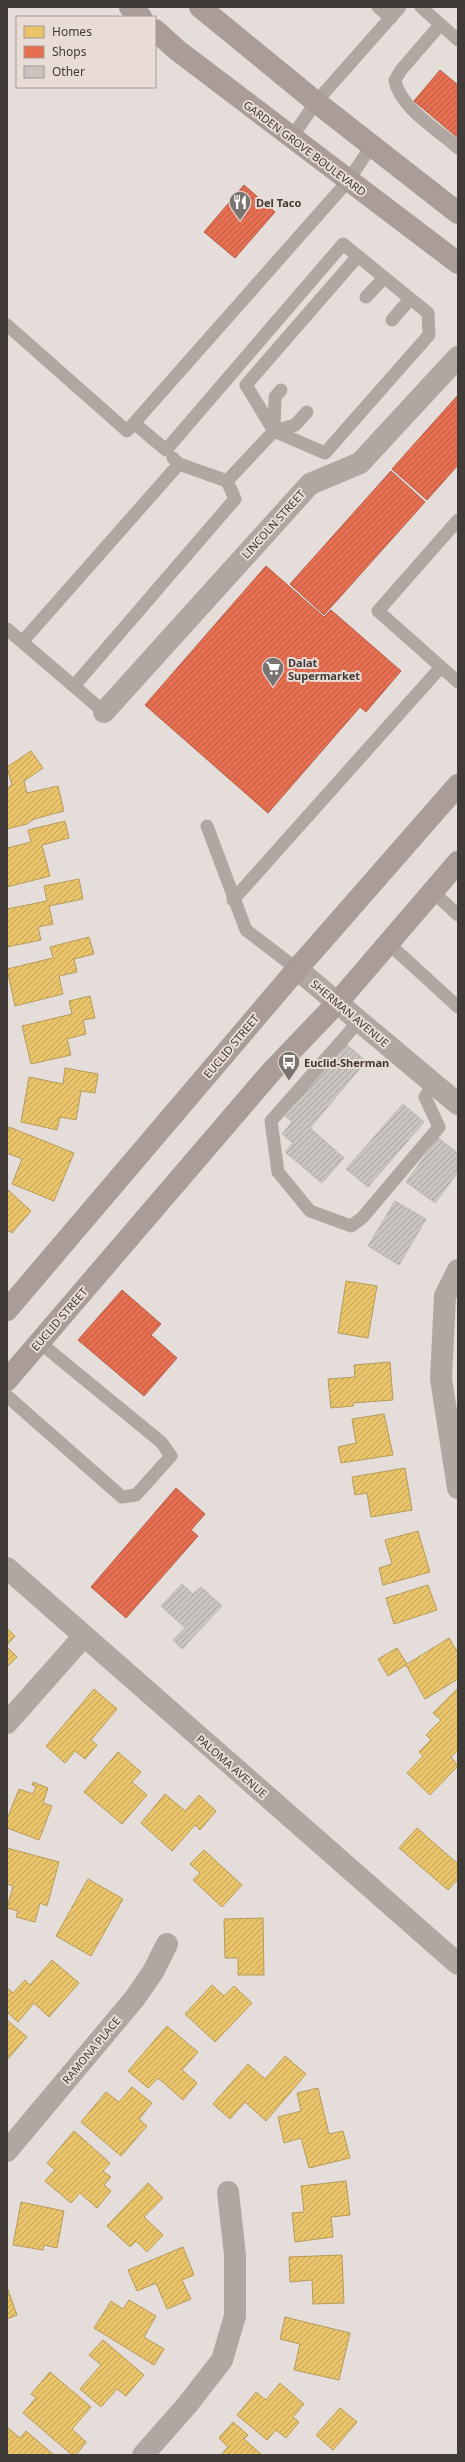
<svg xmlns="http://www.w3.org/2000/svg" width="465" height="2462" font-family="'Noto Sans',sans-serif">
	<defs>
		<pattern id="homes-hatch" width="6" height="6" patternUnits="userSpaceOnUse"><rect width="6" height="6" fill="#e9c46a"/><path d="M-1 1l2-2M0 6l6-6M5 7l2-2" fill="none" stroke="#bea058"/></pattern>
		<pattern id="shops-hatch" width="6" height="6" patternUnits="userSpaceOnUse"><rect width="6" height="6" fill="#e76f51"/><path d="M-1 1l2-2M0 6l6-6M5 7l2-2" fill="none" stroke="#bd5c44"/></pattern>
		<pattern id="building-hatch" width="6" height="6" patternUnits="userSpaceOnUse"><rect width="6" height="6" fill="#cac4c1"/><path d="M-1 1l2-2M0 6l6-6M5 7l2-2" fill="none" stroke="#a5a09e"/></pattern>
	</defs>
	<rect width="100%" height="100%" fill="#e5ddda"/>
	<path fill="url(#homes-hatch)" stroke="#b69b5b" d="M 31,751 L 43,768 L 24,781 L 27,793 L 58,786 L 64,811 L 34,819 L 27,824 L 7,829 L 7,788 L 12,785 L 7,767 Z
		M 65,821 L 69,838 L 42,845 L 50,876 L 7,887 L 7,848 L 31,842 L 28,830 Z
		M 79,879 L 83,899 L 49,906 L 53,924 L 38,927 L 41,940 L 7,947 L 7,909 L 47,901 L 44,886 Z
		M 89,937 L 94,954 L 74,959 L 77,972 L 59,976 L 63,994 L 15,1006 L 7,969 L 53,958 L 50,947 Z
		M 90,996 L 95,1018 L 83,1020 L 86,1034 L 67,1039 L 71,1055 L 31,1064 L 22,1026 L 72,1014 L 69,1001 Z
		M 65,1068 L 98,1074 L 95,1093 L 81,1091 L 76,1120 L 60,1117 L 57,1130 L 21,1122 L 29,1077 L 63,1084 Z
		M 9,1127 L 74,1153 L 54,1201 L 12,1184 L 22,1159 L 7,1153 L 7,1133 Z
		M 7,1189 L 31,1211 L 12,1233 L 7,1230 Z
		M 346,1281 L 377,1286 L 368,1338 L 338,1333 Z
		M 390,1362 L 393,1400 L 353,1403 L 353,1406 L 331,1408 L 328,1379 L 355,1377 L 354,1365 Z
		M 384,1414 L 393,1455 L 341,1463 L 338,1447 L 356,1443 L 352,1419 Z
		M 405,1468 L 412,1510 L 371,1517 L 367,1493 L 355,1495 L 352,1477 Z
		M 418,1531 L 430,1572 L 383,1585 L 379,1568 L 392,1564 L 385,1540 Z
		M 428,1585 L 437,1610 L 394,1624 L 386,1598 Z
		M 7,1628 L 15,1636 L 7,1645 Z
		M 449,1638 L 458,1653 L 458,1679 L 425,1699 L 406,1665 L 388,1676 L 378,1659 L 397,1648 L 407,1664 Z
		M 7,1647 L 17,1657 L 7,1667 Z
		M 458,1688 L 458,1750 L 451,1757 L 458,1766 L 430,1795 L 407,1773 L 423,1756 L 419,1752 L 431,1740 L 426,1735 L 441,1720 L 433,1713 Z
		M 94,1689 L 117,1709 L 91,1740 L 97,1745 L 85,1759 L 75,1751 L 65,1763 L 46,1746 Z
		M 118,1752 L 141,1772 L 132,1782 L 147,1795 L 122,1824 L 84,1792 Z
		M 33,1782 L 48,1788 L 43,1803 L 52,1806 L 39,1840 L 7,1828 L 7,1819 L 19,1789 L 33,1794 L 36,1786 L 32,1785 Z
		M 165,1794 L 185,1811 L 199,1795 L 216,1811 L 200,1830 L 195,1825 L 172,1851 L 141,1823 Z
		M 417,1828 L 458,1864 L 458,1879 L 448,1890 L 399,1848 Z
		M 7,1848 L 59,1862 L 47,1906 L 40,1903 L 35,1922 L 16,1917 L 18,1911 L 7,1908 L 13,1886 L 7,1884 Z
		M 204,1850 L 242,1885 L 222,1907 L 193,1880 L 200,1873 L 190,1864 Z
		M 88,1879 L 123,1899 L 91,1956 L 56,1936 Z
		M 263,1918 L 264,1975 L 238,1975 L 238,1958 L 225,1958 L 224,1919 Z
		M 52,1960 L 79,1983 L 49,2017 L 34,2003 L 18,2022 L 7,2012 L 7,1988 L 13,1993 L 25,1980 L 30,1985 Z
		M 212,1985 L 224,1996 L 234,1986 L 252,2003 L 215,2042 L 185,2014 Z
		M 7,2020 L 27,2037 L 7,2060 Z
		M 167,2026 L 198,2052 L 182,2070 L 197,2083 L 183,2100 L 158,2078 L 148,2088 L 128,2071 Z
		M 285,2056 L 306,2074 L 266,2121 L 245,2102 L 230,2119 L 213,2104 L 248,2064 L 265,2079 Z
		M 132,2087 L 152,2103 L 139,2119 L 147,2126 L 121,2156 L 81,2122 L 106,2092 L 119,2102 Z
		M 318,2088 L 329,2134 L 343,2131 L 350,2158 L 309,2168 L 301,2138 L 284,2143 L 278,2117 L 301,2111 L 297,2093 Z
		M 74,2131 L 110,2163 L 103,2171 L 111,2177 L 104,2185 L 111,2191 L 97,2208 L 80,2193 L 71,2203 L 45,2181 L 55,2170 L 47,2163 Z
		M 346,2181 L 350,2215 L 331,2217 L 333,2237 L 295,2242 L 292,2213 L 304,2212 L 301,2186 Z
		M 148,2183 L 163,2198 L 144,2217 L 163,2235 L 147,2252 L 136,2241 L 130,2247 L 107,2226 Z
		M 21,2202 L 64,2211 L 57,2248 L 44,2245 L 43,2250 L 13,2245 Z
		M 183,2247 L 194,2275 L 182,2280 L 191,2299 L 167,2309 L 156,2283 L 137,2291 L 128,2270 Z
		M 342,2255 L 344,2303 L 313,2304 L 312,2280 L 290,2282 L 289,2257 Z
		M 7,2287 L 17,2315 L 7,2319 Z
		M 129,2300 L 156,2316 L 144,2337 L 164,2349 L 154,2365 L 94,2328 L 111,2301 L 123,2309 Z
		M 285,2317 L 350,2333 L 339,2380 L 294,2370 L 300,2344 L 280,2339 Z
		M 103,2340 L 144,2375 L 126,2396 L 117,2389 L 101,2407 L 80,2389 L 101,2365 L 89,2355 Z
		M 50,2372 L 91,2407 L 72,2429 L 86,2442 L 76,2455 L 72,2455 L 23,2413 L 36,2398 L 31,2394 Z
		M 280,2383 L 304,2404 L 293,2417 L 299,2422 L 286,2438 L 276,2430 L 267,2440 L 237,2415 L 256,2392 L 266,2400 Z
		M 340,2408 L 357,2422 L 333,2450 L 316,2435 Z
		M 233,2422 L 248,2435 L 244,2439 L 262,2455 L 221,2455 L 228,2447 L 219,2438 Z
		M 7,2427 L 20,2438 L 26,2431 L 54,2455 L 7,2455 Z"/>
	<path fill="url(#shops-hatch)" stroke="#b55f4a" d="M 440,70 L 458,85 L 458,138 L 414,101 Z
		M 244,185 L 275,212 L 235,258 L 204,232 Z
		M 458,395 L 458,465 L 427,500 L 392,469 Z
		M 391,471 L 425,502 L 324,615 L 290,584 Z
		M 266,566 L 324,617 L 331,610 L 401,671 L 366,712 L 360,707 L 268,813 L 145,705 Z
		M 122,1290 L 161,1324 L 151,1335 L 177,1358 L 144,1396 L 78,1340 Z
		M 176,1488 L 205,1514 L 191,1530 L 198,1536 L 126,1618 L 91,1587 Z"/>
	<path fill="url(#building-hatch)" stroke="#bdb8b4" d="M 345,1043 L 366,1061 L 310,1128 L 344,1158 L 322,1183 L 285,1152 L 293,1143 L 282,1134 L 292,1122 L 281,1112 Z
		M 403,1104 L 424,1122 L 368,1187 L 346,1169 Z
		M 438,1138 L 458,1153 L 458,1172 L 435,1203 L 406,1182 Z
		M 395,1201 L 426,1219 L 399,1265 L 368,1246 Z
		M 182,1584 L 193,1594 L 201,1587 L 222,1606 L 182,1649 L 173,1640 L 185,1628 L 161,1606 Z"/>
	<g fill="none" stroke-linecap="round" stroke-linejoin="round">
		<path stroke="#b0a6a2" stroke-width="13" d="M 378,7 L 391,18
			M 421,7 L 458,40
			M 440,25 L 401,70 L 395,80 C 399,107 438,130 458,148
			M 292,137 L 316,102 L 400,7
			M 366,297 L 384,278
			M 392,320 L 410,299
			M 7,325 L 127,431 L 348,181 L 372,145
			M 134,423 L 166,450 L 343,244 L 428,313 L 429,335 L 325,453 L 274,431 L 246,385 L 358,256
			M 274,431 L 295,425 L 307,412
			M 227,481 L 274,431 L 275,397 L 281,390
			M 458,520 L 378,611 L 458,682
			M 7,629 L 104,712
			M 22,642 L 179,464 L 173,458
			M 74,686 L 235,499 L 227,481 L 179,464
			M 207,826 L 246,930 L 297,969
			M 433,892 L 458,915
			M 233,900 L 441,667
			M 388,943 L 458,1007
			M 359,1021 L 271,1121 L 278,1172 L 310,1211 L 351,1226 L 362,1218 L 439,1127 L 425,1097 L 434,1083
			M 7,1396 L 122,1497 L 136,1495 L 171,1456 L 161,1442 L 39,1342"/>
		<path stroke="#b0a6a2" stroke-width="22" d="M 104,712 L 310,484 L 360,463 L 458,357
			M 297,969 L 458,1104
			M 458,1270 L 445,1296 L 441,1379 L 458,1488
			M 7,1723 L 84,1636
			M 7,2151 L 135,1998 L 153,1972 L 167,1944
			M 143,2455 L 188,2404 L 222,2360 L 235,2316 L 235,2255 L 228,2192"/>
		<path stroke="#b0a6a2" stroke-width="22" d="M 7,1568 L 458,1964"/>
		<path stroke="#aa9d99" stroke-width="22" d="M 130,7 L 141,17
			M 200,7 L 316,102 L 458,213
			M 155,30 L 177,50 L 458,263
			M 7,1310 L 297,969 L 458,785
			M 7,1380 L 271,1072 L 337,1003 L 458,862"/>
	</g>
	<defs>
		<g id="restaurant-pin" transform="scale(1.15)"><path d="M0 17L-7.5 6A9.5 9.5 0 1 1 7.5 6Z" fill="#7a7471" stroke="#e9dbd6"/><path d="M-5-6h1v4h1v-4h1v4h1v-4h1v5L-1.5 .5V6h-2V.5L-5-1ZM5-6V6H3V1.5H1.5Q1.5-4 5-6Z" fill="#fff"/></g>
		<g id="supermarket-pin" transform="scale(1.15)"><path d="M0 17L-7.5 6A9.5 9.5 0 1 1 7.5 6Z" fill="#7a7471" stroke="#e9dbd6"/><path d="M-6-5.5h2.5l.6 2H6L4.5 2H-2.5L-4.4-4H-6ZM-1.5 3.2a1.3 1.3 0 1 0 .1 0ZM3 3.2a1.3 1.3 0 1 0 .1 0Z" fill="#fff"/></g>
		<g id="bus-pin" transform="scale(1.15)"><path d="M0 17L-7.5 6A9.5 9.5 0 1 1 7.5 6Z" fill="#7a7471" stroke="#e9dbd6"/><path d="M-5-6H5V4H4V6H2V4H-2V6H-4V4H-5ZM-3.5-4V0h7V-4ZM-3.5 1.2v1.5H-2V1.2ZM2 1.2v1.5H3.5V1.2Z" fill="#fff"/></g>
	</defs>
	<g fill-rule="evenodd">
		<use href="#restaurant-pin" x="240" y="202"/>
		<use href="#supermarket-pin" x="273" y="668"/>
		<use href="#bus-pin" x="289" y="1062"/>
	</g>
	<g text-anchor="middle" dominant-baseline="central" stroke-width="4" stroke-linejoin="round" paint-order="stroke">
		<g font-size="11" fill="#403b38" stroke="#e9dbd6">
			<text transform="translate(305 148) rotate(37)">GARDEN GROVE BOULEVARD</text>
			<text transform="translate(273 524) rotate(-48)">LINCOLN STREET</text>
			<text transform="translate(350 1013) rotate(40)">SHERMAN AVENUE</text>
			<text transform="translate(231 1046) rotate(-50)">EUCLID STREET</text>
			<text transform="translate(59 1319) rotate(-49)">EUCLID STREET</text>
			<text transform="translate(232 1766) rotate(41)">PALOMA AVENUE</text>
			<text transform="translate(91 2050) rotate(-50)">RAMONA PLACE</text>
		</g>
		<g font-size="11" font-weight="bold" fill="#403b38" stroke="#e9dbd6" text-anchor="start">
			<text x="256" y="202">Del Taco</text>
			<text x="288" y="662">Dalat<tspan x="288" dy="13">Supermarket</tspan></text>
			<text x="304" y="1062">Euclid-Sherman</text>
		</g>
	</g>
	<rect width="465" height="2462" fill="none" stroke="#403b38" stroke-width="16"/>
	<rect x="16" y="16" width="140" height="72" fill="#e9dbd6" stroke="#a59b97"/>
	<rect x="24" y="26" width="20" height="12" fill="#e9c46a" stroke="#a59b97"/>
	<text x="52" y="36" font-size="12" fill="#403b38">Homes</text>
	<rect x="24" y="46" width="20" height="12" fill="#e76f51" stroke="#a59b97"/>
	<text x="52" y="56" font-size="12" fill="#403b38">Shops</text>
	<rect x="24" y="66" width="20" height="12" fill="#cac4c1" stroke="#a59b97"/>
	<text x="52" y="76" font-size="12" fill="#403b38">Other</text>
</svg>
